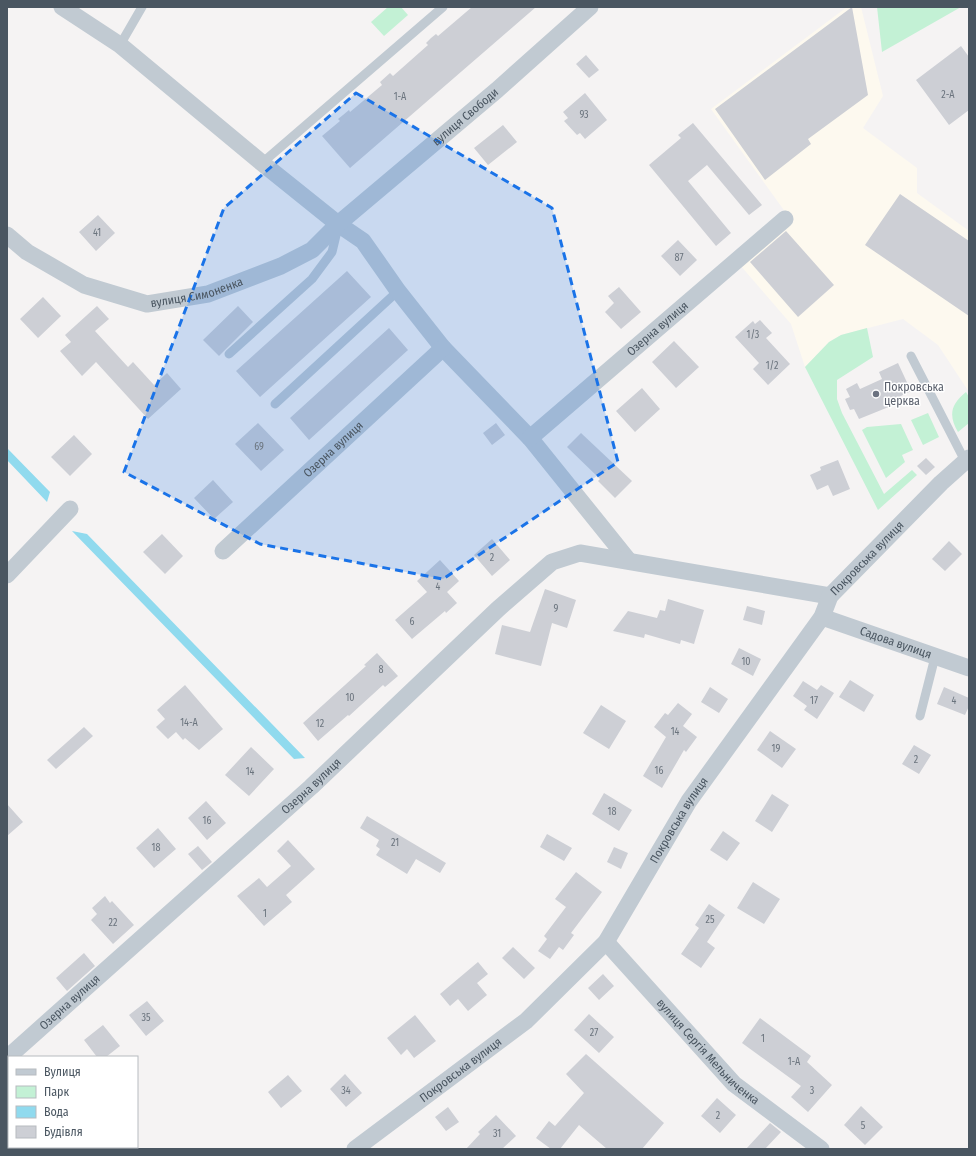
<svg xmlns="http://www.w3.org/2000/svg" width="976" height="1156" font-family="'Fira Sans Condensed',sans-serif">
	<rect width="100%" height="100%" fill="#f5f3f3"/>
	<path fill="#fdf9ef" d="M 847,7 L 861,7 L 883,96 L 863,128 L 917,168 L 917,193 L 969,231 L 969,392 L 938,345 L 903,319 L 841,335 L 829,342 L 805,367 L 791,324 L 740,265 L 791,220 L 711,109 Z"/>
	<path fill="#c3f1d5" d="M 388,7 L 401,7 L 408,15 L 384,36 L 371,22 Z
		M 877,7 L 961,7 L 882,52 Z
		M 867,328 L 873,357 L 837,380 L 837,399 L 842,413 L 884,494 L 912,470 L 917,475 L 878,510 L 805,367 L 829,342 L 841,335 Z
		M 966,392 L 969,397 L 969,423 L 958,432 C 948,415 951,404 966,392 Z
		M 928,413 L 939,437 L 923,445 L 911,420 Z
		M 901,424 L 913,450 L 902,455 L 905,462 L 886,478 L 862,430 L 867,427 Z"/>
	<path fill="#90daee" d="M 7,448 L 50,492 L 47,502 L 7,460 Z
		M 72,531 L 87,534 L 305,758 L 294,759 Z"/>
	<path fill="#cdcfd5" d="M 472,7 L 536,7 L 350,168 L 322,136 L 340,121 L 338,119 L 343,115 L 349,110 L 350,112 L 382,85 L 380,82 L 390,73 L 393,76 L 428,45 L 426,43 L 431,38 L 436,34 L 438,36 Z
		M 852,7 L 868,95 L 808,139 L 811,144 L 765,180 L 715,109 Z
		M 961,46 L 969,57 L 969,110 L 949,125 L 916,80 Z
		M 586,55 L 599,70 L 589,78 L 576,64 Z
		M 585,93 L 607,120 L 585,139 L 580,133 L 577,135 L 564,121 L 568,118 L 563,112 Z
		M 693,123 L 762,205 L 749,215 L 707,165 L 688,181 L 731,233 L 716,246 L 649,165 L 681,138 L 678,135 Z
		M 503,125 L 517,142 L 488,165 L 474,148 Z
		M 900,194 L 969,241 L 969,316 L 865,245 Z
		M 98,215 L 115,233 L 96,251 L 79,232 Z
		M 786,231 L 834,285 L 798,317 L 750,262 Z
		M 678,240 L 697,260 L 680,276 L 661,256 Z
		M 347,271 L 371,297 L 260,397 L 236,371 Z
		M 619,287 L 641,312 L 621,329 L 605,312 L 614,303 L 608,296 Z
		M 43,297 L 61,316 L 38,338 L 20,319 Z
		M 97,306 L 109,319 L 95,331 L 128,367 L 133,362 L 154,385 L 167,373 L 181,389 L 148,419 L 96,362 L 82,376 L 60,351 L 71,342 L 65,335 Z
		M 238,306 L 253,322 L 219,356 L 203,340 Z
		M 760,320 L 772,333 L 766,338 L 790,364 L 768,385 L 753,369 L 759,363 L 735,337 L 753,321 L 755,324 Z
		M 389,328 L 408,350 L 309,440 L 290,418 Z
		M 674,341 L 699,367 L 676,388 L 652,362 Z
		M 898,363 L 911,391 L 899,397 L 901,402 L 859,419 L 854,409 L 850,410 L 845,399 L 850,397 L 846,389 L 857,383 L 860,389 L 882,379 L 879,372 Z
		M 642,388 L 660,409 L 635,432 L 616,411 Z
		M 258,423 L 284,450 L 261,471 L 235,444 Z
		M 496,423 L 505,435 L 492,445 L 483,433 Z
		M 581,433 L 632,481 L 615,498 L 598,481 L 600,479 L 567,447 Z
		M 74,435 L 92,454 L 70,476 L 51,457 Z
		M 926,458 L 935,467 L 926,475 L 917,466 Z
		M 838,460 L 850,489 L 833,496 L 828,485 L 817,490 L 810,475 L 821,470 L 820,467 Z
		M 213,480 L 233,502 L 214,519 L 194,498 Z
		M 162,534 L 183,556 L 165,574 L 143,552 Z
		M 492,539 L 510,560 L 492,576 L 474,555 Z
		M 949,541 L 962,554 L 945,571 L 932,559 Z
		M 440,560 L 459,581 L 447,592 L 457,603 L 446,613 L 445,611 L 412,639 L 395,620 L 427,592 L 417,581 Z
		M 545,589 L 576,600 L 567,628 L 552,623 L 541,666 L 495,654 L 502,625 L 530,632 Z
		M 668,599 L 704,610 L 694,644 L 681,640 L 680,644 L 645,634 L 644,638 L 613,631 L 628,611 L 657,618 L 660,610 L 665,611 Z
		M 747,606 L 765,611 L 762,625 L 743,620 Z
		M 739,648 L 761,659 L 753,676 L 731,664 Z
		M 377,653 L 398,676 L 385,687 L 383,685 L 349,716 L 348,715 L 318,741 L 303,723 L 366,666 L 364,665 Z
		M 850,680 L 874,695 L 864,712 L 839,697 Z
		M 803,681 L 817,690 L 821,685 L 834,693 L 817,719 L 804,710 L 807,706 L 793,696 Z
		M 185,685 L 223,729 L 199,750 L 185,738 L 183,740 L 176,732 L 168,739 L 156,727 L 165,719 L 157,710 Z
		M 710,687 L 728,699 L 719,713 L 701,702 Z
		M 944,687 L 969,698 L 969,706 L 965,715 L 937,704 Z
		M 678,703 L 692,714 L 683,726 L 697,737 L 686,752 L 684,750 L 662,788 L 643,776 L 666,737 L 654,727 L 665,713 L 668,715 Z
		M 601,705 L 626,721 L 609,749 L 583,733 Z
		M 84,727 L 93,736 L 56,769 L 47,760 Z
		M 770,731 L 796,749 L 782,768 L 757,750 Z
		M 914,745 L 931,755 L 919,774 L 902,764 Z
		M 251,747 L 274,769 L 249,796 L 225,775 Z
		M 604,793 L 632,810 L 619,831 L 592,814 Z
		M 772,794 L 789,805 L 772,832 L 755,821 Z
		M 206,801 L 226,823 L 207,840 L 188,818 Z
		M 7,804 L 23,822 L 7,836 Z
		M 367,816 L 446,863 L 440,873 L 416,859 L 407,874 L 376,855 L 380,849 L 376,846 L 379,840 L 360,828 Z
		M 158,828 L 176,849 L 154,868 L 136,848 Z
		M 723,831 L 740,843 L 727,861 L 710,850 Z
		M 547,834 L 572,848 L 564,861 L 540,847 Z
		M 288,840 L 315,869 L 286,895 L 292,902 L 264,926 L 237,896 L 259,878 L 267,887 L 291,866 L 277,851 Z
		M 198,846 L 212,862 L 202,870 L 188,854 Z
		M 614,847 L 628,853 L 621,869 L 607,862 Z
		M 576,872 L 602,892 L 571,933 L 574,935 L 563,950 L 559,947 L 550,959 L 538,951 L 547,939 L 544,936 L 566,907 L 555,899 Z
		M 753,882 L 780,899 L 764,924 L 737,908 Z
		M 105,896 L 110,903 L 112,901 L 134,925 L 113,944 L 91,920 L 97,914 L 92,908 Z
		M 709,904 L 725,915 L 707,942 L 715,948 L 701,968 L 681,954 L 699,928 L 695,925 Z
		M 513,947 L 535,968 L 524,979 L 502,958 Z
		M 84,953 L 95,966 L 67,991 L 56,978 Z
		M 478,962 L 488,974 L 477,983 L 487,995 L 468,1011 L 458,999 L 450,1006 L 440,994 Z
		M 603,974 L 614,986 L 599,1000 L 588,988 Z
		M 147,1001 L 164,1021 L 146,1036 L 129,1015 Z
		M 589,1014 L 614,1037 L 599,1053 L 574,1030 Z
		M 415,1015 L 436,1041 L 414,1058 L 407,1049 L 401,1055 L 387,1038 Z
		M 760,1018 L 811,1056 L 807,1062 L 832,1085 L 808,1112 L 791,1097 L 801,1086 L 742,1043 Z
		M 103,1025 L 120,1046 L 106,1057 L 97,1057 L 84,1040 Z
		M 586,1054 L 664,1123 L 642,1149 L 607,1149 L 579,1125 L 560,1149 L 551,1149 L 536,1138 L 549,1121 L 555,1126 L 584,1093 L 566,1074 Z
		M 345,1074 L 362,1093 L 346,1107 L 330,1089 Z
		M 288,1075 L 302,1091 L 281,1108 L 268,1092 Z
		M 717,1098 L 736,1115 L 720,1133 L 701,1116 Z
		M 861,1106 L 883,1127 L 865,1145 L 844,1125 Z
		M 448,1107 L 459,1122 L 446,1131 L 435,1117 Z
		M 496,1115 L 516,1136 L 502,1149 L 466,1149 L 480,1134 L 478,1132 Z
		M 770,1123 L 781,1132 L 765,1149 L 746,1149 Z"/>
	<g fill="none" stroke-linecap="round" stroke-linejoin="round">
		<path stroke="#c1cad2" stroke-width="9" d="M 120,45 L 142,7
			M 262,163 L 443,7
			M 229,354 L 312,279 L 332,252 L 338,227
			M 911,356 L 965,461
			M 275,404 L 398,291
			M 920,716 L 935,657"/>
		<g stroke="#c1cad2" stroke-width="17">
			<path d="M 62,7 L 120,45 L 262,163 L 338,224 L 363,241 L 398,291 L 443,348 L 530,438 L 629,561"/>
			<path id="s1" d="M 7,235 L 27,252 L 84,285 L 147,304 L 208,294 L 281,266 L 312,250 L 338,224 L 497,90 L 590,7"/>
			<path id="s2" d="M 530,438 L 785,219"/>
			<path id="s3" d="M 223,551 L 443,348"/>
			<path d="M 7,575 L 70,509"/>
			<path id="s4" d="M 822,617 L 969,668"/>
			<path id="s5" d="M 606,942 L 734,1084 L 821,1149"/>
			<path id="s6" d="M 7,1058 L 311,787 L 498,609 L 552,562 L 580,553 L 830,596"/>
			<path id="s7" d="M 355,1149 L 526,1021 L 606,942 L 689,801 L 822,617 L 830,596 L 941,483 L 969,458"/>
		</g>
	</g>
	<path fill="#1a73e8" fill-opacity="0.2" stroke="#1a73e8" stroke-width="3" stroke-dasharray="8 5" stroke-linejoin="round" d="M 356,93 L 552,208 L 618,462 L 443,579 L 260,544 L 124,472 L 224,208 Z"/>
	<circle fill="#6b7280" stroke="#fff" stroke-width="1.5" cx="876" cy="394" r="4"/>
	<g text-anchor="middle" dominant-baseline="central" stroke-width="3" stroke-linejoin="round" paint-order="stroke">
		<g font-size="10" fill="#6b747e">
			<text x="948" y="95">2-А</text>
			<text x="400" y="97">1-А</text>
			<text x="584" y="115">93</text>
			<text x="97" y="233">41</text>
			<text x="679" y="258">87</text>
			<text x="753" y="335">1/3</text>
			<text x="772" y="366">1/2</text>
			<text x="259" y="447">69</text>
			<text x="492" y="558">2</text>
			<text x="438" y="587">4</text>
			<text x="556" y="609">9</text>
			<text x="412" y="622">6</text>
			<text x="746" y="662">10</text>
			<text x="381" y="670">8</text>
			<text x="350" y="698">10</text>
			<text x="814" y="701">17</text>
			<text x="954" y="701">4</text>
			<text x="189" y="723">14-А</text>
			<text x="320" y="724">12</text>
			<text x="675" y="732">14</text>
			<text x="776" y="749">19</text>
			<text x="916" y="760">2</text>
			<text x="659" y="771">16</text>
			<text x="250" y="772">14</text>
			<text x="612" y="812">18</text>
			<text x="207" y="821">16</text>
			<text x="395" y="843">21</text>
			<text x="156" y="848">18</text>
			<text x="265" y="914">1</text>
			<text x="710" y="920">25</text>
			<text x="113" y="923">22</text>
			<text x="146" y="1018">35</text>
			<text x="594" y="1033">27</text>
			<text x="763" y="1039">1</text>
			<text x="794" y="1062">1-А</text>
			<text x="346" y="1091">34</text>
			<text x="812" y="1091">3</text>
			<text x="718" y="1116">2</text>
			<text x="863" y="1126">5</text>
			<text x="497" y="1134">31</text>
		</g>
		<g font-size="12" fill="#4a5661" stroke="#fff">
			<text stroke="none"><textPath href="#s1" startOffset="536">вулиця Свободи</textPath></text>
			<text stroke="none"><textPath href="#s1" startOffset="209">вулиця Симоненка</textPath></text>
			<text stroke="none"><textPath href="#s2" startOffset="168">Озерна вулиця</textPath></text>
			<text stroke="none"><textPath href="#s3" startOffset="150">Озерна вулиця</textPath></text>
			<text stroke="none"><textPath href="#s7" startOffset="792">Покровська вулиця</textPath></text>
			<text stroke="none"><textPath href="#s4" startOffset="78">Садова вулиця</textPath></text>
			<text stroke="none"><textPath href="#s6" startOffset="408">Озерна вулиця</textPath></text>
			<text stroke="none"><textPath href="#s7" startOffset="468">Покровська вулиця</textPath></text>
			<text stroke="none"><textPath href="#s6" startOffset="84">Озерна вулиця</textPath></text>
			<text stroke="none"><textPath href="#s5" startOffset="150">вулиця Сергія Мельниченка</textPath></text>
			<text stroke="none"><textPath href="#s7" startOffset="132">Покровська вулиця</textPath></text>
		</g>
		<g font-size="12" fill="#5b616d" stroke="#fff" text-anchor="start">
			<text x="884" y="387">Покровська<tspan x="884" dy="14">церква</tspan></text>
		</g>
	</g>
	<rect width="976" height="1156" fill="none" stroke="#4a5661" stroke-width="16"/>
	<rect x="8" y="1056" width="130" height="92" fill="#ffffff" stroke="#b7bbc0"/>
	<rect x="16" y="1069" width="20" height="6" fill="#c1cad2" stroke="#b7bbc0"/>
	<text x="44" y="1076" font-size="12" fill="#4a5661">Вулиця</text>
	<rect x="16" y="1086" width="20" height="12" fill="#c3f1d5" stroke="#b7bbc0"/>
	<text x="44" y="1096" font-size="12" fill="#4a5661">Парк</text>
	<rect x="16" y="1106" width="20" height="12" fill="#90daee" stroke="#b7bbc0"/>
	<text x="44" y="1116" font-size="12" fill="#4a5661">Вода</text>
	<rect x="16" y="1126" width="20" height="12" fill="#cdcfd5" stroke="#b7bbc0"/>
	<text x="44" y="1136" font-size="12" fill="#4a5661">Будівля</text>
</svg>
